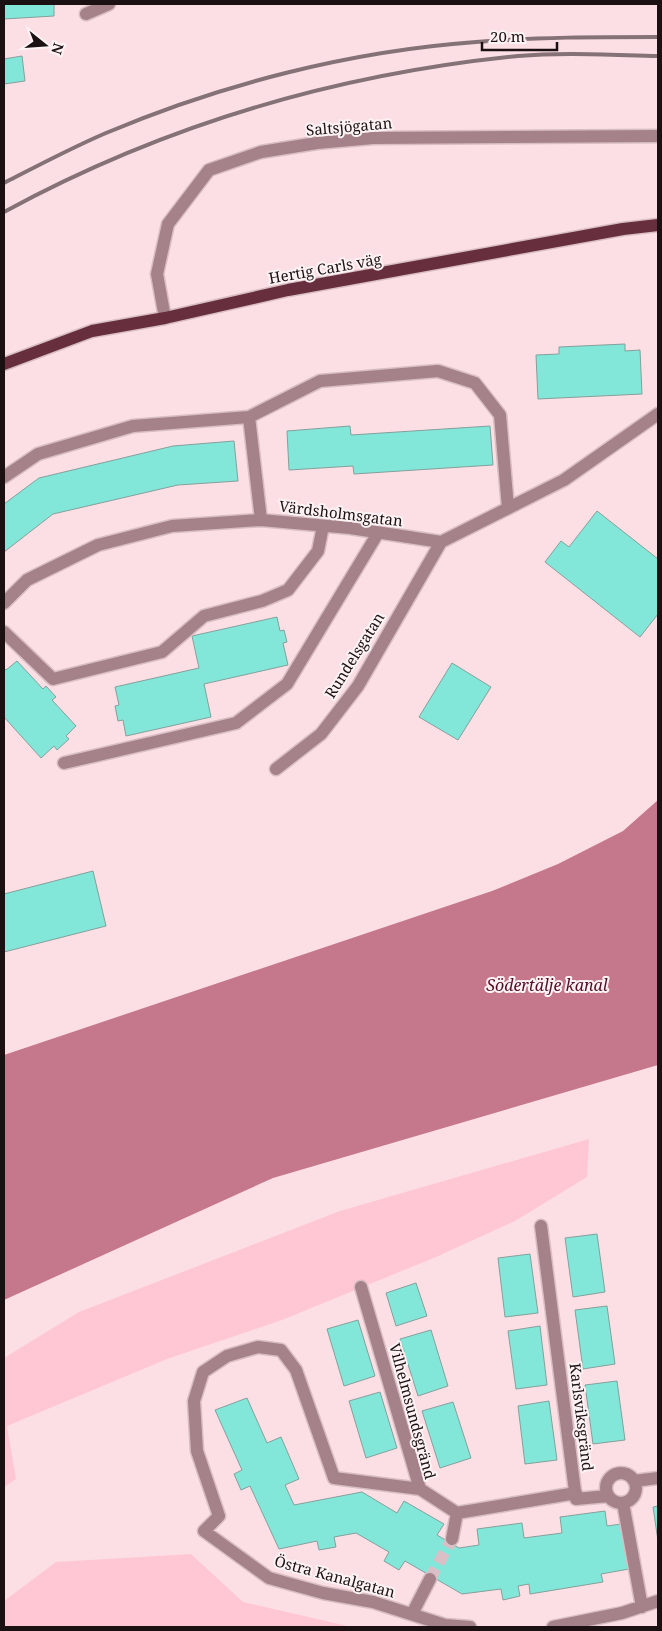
<svg xmlns="http://www.w3.org/2000/svg" width="662" height="1631" font-family="'Noto Serif',serif">
	<rect width="100%" height="100%" fill="#fcdfe5"/>
	<path fill="#ffc7d3" d="M 589,1139 L 587,1177 L 515,1221 L 436,1257 L 282,1320 L 167,1359 L 7,1426 L 16,1479 L 4,1487 L 4,1358 L 79,1312 L 340,1211 Z
		M 191,1554 L 243,1602 L 352,1627 L 4,1627 L 4,1601 L 56,1562 Z"/>
	<path fill="#c5788b" d="M 658,800 L 658,1065 L 273,1178 L 4,1300 L 4,1055 L 492,891 L 558,864 L 623,831 Z"/>
	<path fill="#82e7d9" stroke="#84a09b" d="M 4,4 L 54,4 L 54,16 L 4,19 Z
		M 22,56 L 25,81 L 4,84 L 4,59 Z
		M 625,344 L 625,351 L 640,350 L 642,394 L 538,399 L 536,355 L 559,354 L 559,347 Z
		M 350,426 L 351,435 L 490,426 L 493,465 L 354,474 L 353,466 L 289,470 L 287,431 Z
		M 234,441 L 238,481 L 178,485 L 53,514 L 4,552 L 4,504 L 39,478 L 173,446 Z
		M 597,511 L 658,559 L 658,614 L 640,637 L 545,562 L 561,541 L 569,547 Z
		M 277,617 L 280,631 L 284,630 L 287,642 L 283,643 L 288,665 L 204,684 L 211,717 L 126,736 L 123,720 L 118,721 L 115,706 L 119,705 L 115,687 L 199,668 L 192,636 Z
		M 17,661 L 43,689 L 46,686 L 56,697 L 52,700 L 76,726 L 66,736 L 69,739 L 57,750 L 54,746 L 41,758 L 4,717 L 4,668 L 6,670 Z
		M 452,663 L 491,687 L 458,740 L 419,717 Z
		M 93,871 L 106,926 L 4,952 L 4,894 Z
		M 597,1234 L 605,1292 L 573,1297 L 565,1238 Z
		M 530,1254 L 538,1313 L 505,1317 L 498,1258 Z
		M 416,1283 L 427,1316 L 396,1326 L 386,1293 Z
		M 607,1306 L 615,1364 L 583,1369 L 575,1310 Z
		M 358,1320 L 375,1376 L 344,1386 L 327,1329 Z
		M 540,1326 L 547,1385 L 516,1389 L 508,1331 Z
		M 431,1330 L 448,1386 L 418,1396 L 400,1339 Z
		M 617,1381 L 625,1440 L 593,1444 L 585,1385 Z
		M 380,1392 L 397,1448 L 366,1458 L 349,1401 Z
		M 247,1398 L 267,1443 L 281,1437 L 299,1479 L 285,1485 L 294,1505 L 362,1492 L 397,1513 L 404,1501 L 444,1524 L 437,1535 L 459,1548 L 479,1545 L 477,1529 L 522,1523 L 524,1538 L 562,1533 L 560,1517 L 605,1511 L 607,1526 L 621,1524 L 629,1569 L 601,1574 L 603,1582 L 530,1594 L 529,1584 L 518,1586 L 520,1596 L 503,1600 L 501,1589 L 462,1594 L 405,1561 L 399,1570 L 384,1561 L 389,1552 L 356,1533 L 334,1537 L 336,1547 L 319,1550 L 317,1541 L 279,1549 L 250,1486 L 241,1490 L 234,1474 L 242,1470 L 215,1410 Z
		M 549,1401 L 557,1460 L 525,1464 L 518,1406 Z
		M 453,1402 L 471,1458 L 440,1468 L 422,1411 Z
		M 658,1506 L 658,1541 L 653,1507 Z"/>
	<g fill="none" stroke-linecap="round" stroke-linejoin="round">
		<path stroke="#dac0c6" stroke-width="12" stroke-dasharray="12 6" stroke-linecap="butt" d="M 430,1579 L 452,1539"/>
		<g stroke="#d8bec3" stroke-width="15">
			<path id="minor" d="M 86,14 L 109,4
				M 165,318 L 157,274 L 168,224 L 209,170 L 261,152 L 317,143 L 373,138 L 658,136
				M 249,417 L 261,520
				M 4,477 L 38,454 L 133,426 L 249,417 L 320,381 L 438,371 L 475,383 L 500,415 L 508,508
				M 4,603 L 27,580 L 98,545 L 172,526 L 261,520 L 350,528 L 441,542 L 564,480 L 658,414
				M 4,632 L 53,679 L 162,652 L 204,616 L 262,601 L 288,590 L 318,551 L 323,526
				M 64,763 L 236,723 L 287,684 L 378,533
				M 276,769 L 321,734 L 358,686 L 441,542
				M 541,1226 L 576,1499 L 608,1496
				M 361,1287 L 420,1489
				M606 1488a15 15 0 1 1 30 0a15 15 0 1 1-30 0Z
				M 634,1481 L 658,1478
				M 623,1503 L 642,1607
				M 457,1513 L 420,1489 L 334,1478 L 296,1370 L 281,1350 L 258,1347 L 227,1356 L 203,1372 L 194,1401 L 197,1451 L 219,1516 L 204,1531 L 269,1578 L 323,1593 L 373,1602 L 445,1625 L 470,1627
				M 457,1513 L 576,1493
				M 452,1539 L 457,1513
				M 412,1614 L 430,1579
				M 553,1627 L 622,1613 L 658,1601"/>
		</g>
		<g stroke="#d8bec3" stroke-width="15">
			<path id="major" d="M 4,364 L 92,331 L 165,318 L 288,290 L 623,229 L 658,225"/>
		</g>
		<use href="#minor" stroke="#a58289" stroke-width="12"/>
		<use href="#major" stroke="#672f3e" stroke-width="12"/>
		<path stroke="#857276" stroke-width="4" d="M 4,183 C 37,166 71,148 106,133 C 222,84 351,51 476,42 C 537,37 598,37 658,37
			M 4,212 C 164,125 337,74 518,56 C 564,52 612,55 658,56"/>
	</g>
	<g text-anchor="middle" dominant-baseline="central" stroke-width="4" stroke-linejoin="round" paint-order="stroke">
		<g font-size="15" fill="#1b1113" stroke="#fdf2f4">
			<text transform="translate(349 126) rotate(-5)">Saltsjögatan</text>
			<text transform="translate(325 268) rotate(-10)">Hertig Carls väg</text>
			<text transform="translate(341 513) rotate(7)">Värdsholmsgatan</text>
			<text transform="translate(354 655) rotate(-58)">Rundelsgatan</text>
			<text transform="translate(413 1411) rotate(75)">Vilhelmsundsgränd</text>
			<text transform="translate(582 1417) rotate(83)">Karlsviksgränd</text>
			<text transform="translate(335 1576) rotate(15)">Östra Kanalgatan</text>
		</g>
		<g font-size="16" font-style="italic" fill="#520c26" stroke="#fdf2f4">
			<text x="547" y="985">Södertälje kanal</text>
		</g>
	</g>
	<rect width="662" height="1631" fill="none" stroke="#1b1113" stroke-width="10"/>
	<g transform="translate(45 45) rotate(107)" stroke="#fdf2f4" stroke-width="4" paint-order="stroke">
	<path d="M0-4L9 19L0 12L-9 19Z" fill="#1b1113"/>
	<text y="-8" font-size="14" font-weight="bold" text-anchor="middle" fill="#1b1113">N</text>
	</g>
	<path d="M482 42v8h75v-8" fill="none" stroke="#1b1113" stroke-width="2.5"/>
	<text x="490" y="42" font-size="15" fill="#1b1113" stroke="#fdf2f4" stroke-width="4" paint-order="stroke">20 m</text>
</svg>
